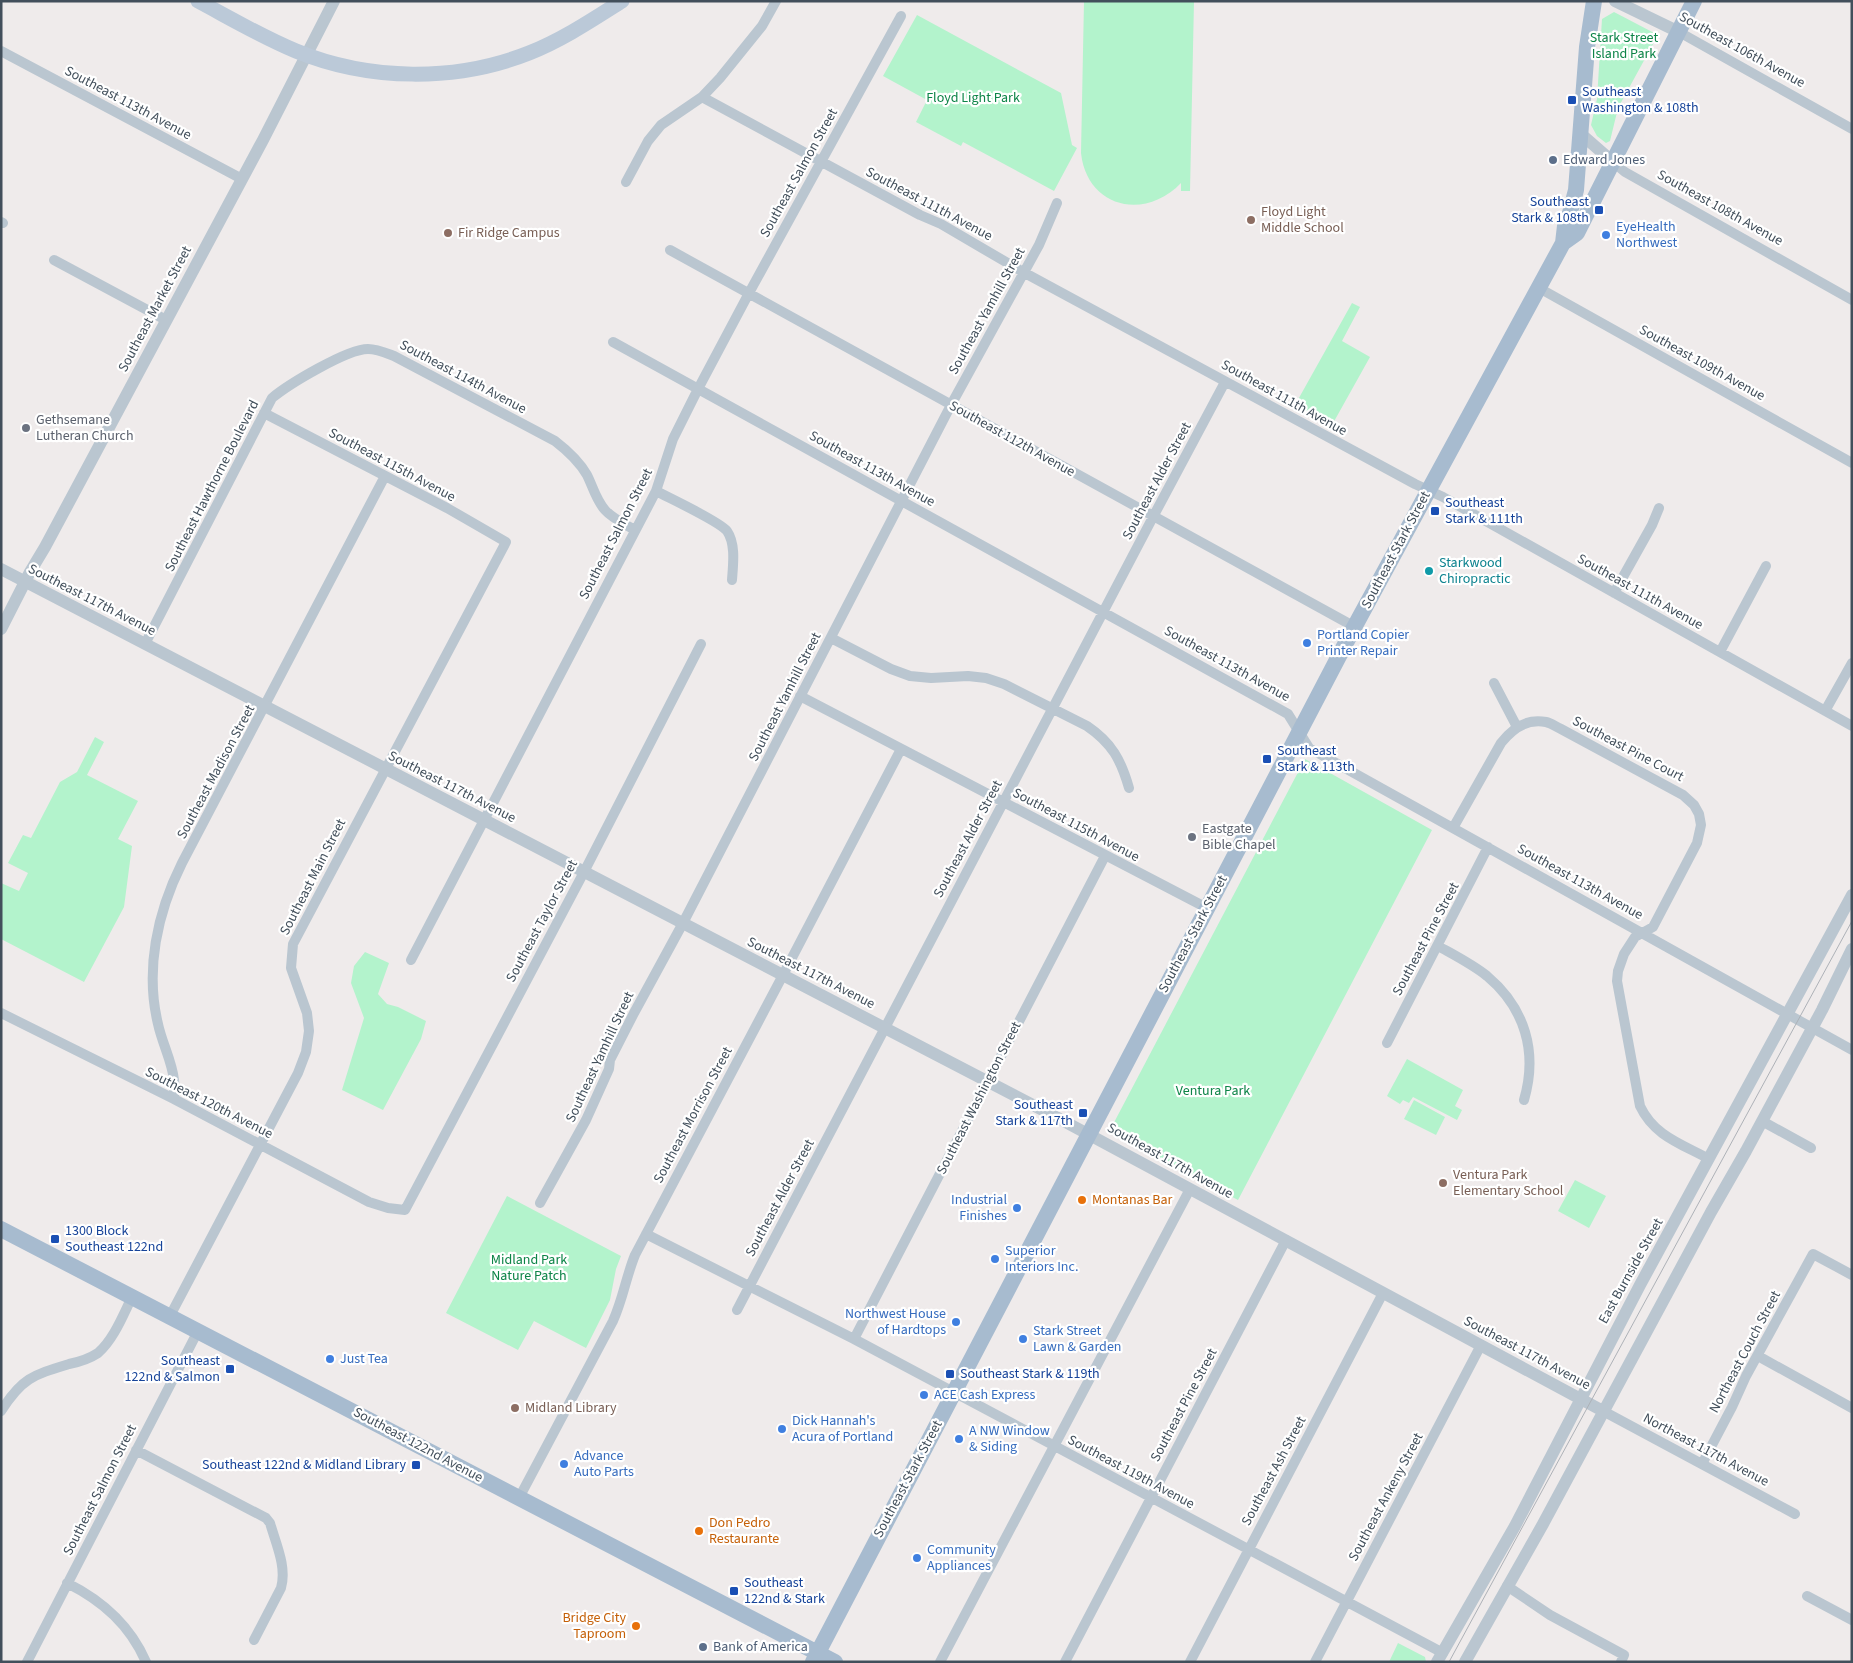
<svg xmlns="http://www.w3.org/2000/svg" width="1853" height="1663" font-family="'Source Sans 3',sans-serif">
	<rect width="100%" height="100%" fill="#efebeb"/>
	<path fill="#b3f3cc" d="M 1084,1 L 1194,1 L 1190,191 L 1181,191 L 1181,183 C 1145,221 1087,208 1081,153 Z
		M 1614,12 L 1658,35 L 1618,108 L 1610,141 L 1606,143 L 1597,136 L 1591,125 L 1597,99 L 1602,19 Z
		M 917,15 L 1061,93 L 1072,145 L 1077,148 L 1054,191 L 963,142 L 961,146 L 916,122 L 927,100 L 883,76 Z
		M 1352,303 L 1360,307 L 1342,341 L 1370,357 L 1332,425 L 1295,405 Z
		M 95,737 L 104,742 L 87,775 L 138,801 L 118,839 L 132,846 L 124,907 L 84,982 L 1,939 L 1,883 L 19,891 L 28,873 L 8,863 L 23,835 L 31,838 L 60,782 L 77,772 Z
		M 1305,759 L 1432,830 L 1238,1200 L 1109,1132 Z
		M 365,952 L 389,963 L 378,994 L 387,1004 L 398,1007 L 426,1021 L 421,1039 L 383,1110 L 342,1090 L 364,1018 L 351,983 L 354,966 Z
		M 1407,1059 L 1463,1090 L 1455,1106 L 1462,1110 L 1457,1120 L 1413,1097 L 1409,1103 L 1403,1100 L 1400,1104 L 1387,1096 Z
		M 1414,1100 L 1445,1117 L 1436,1135 L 1404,1119 Z
		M 1575,1180 L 1606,1196 L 1589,1228 L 1558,1211 Z
		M 507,1196 L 621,1256 L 616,1269 L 610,1300 L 586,1348 L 534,1321 L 518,1350 L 446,1313 Z
		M 1398,1643 L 1425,1657 L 1426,1662 L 1389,1662 Z"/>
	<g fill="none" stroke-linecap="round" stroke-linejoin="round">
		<path stroke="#bac6d0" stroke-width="10" d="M 1679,32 L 1852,129
			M 1,51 L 242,179
			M 702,97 L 920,215 L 941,224 L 1023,272 L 1415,484 L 1443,497 L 1852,726
			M 1613,162 L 1625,172 L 1852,300
			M 626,182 L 648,141 L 661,125 L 702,97 L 720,78 L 762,26 L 776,1
			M 1,222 L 3,223
			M 670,250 L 1355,627
			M 54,260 L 166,320
			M 1539,288 L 1852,463
			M 613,342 L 1288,714 L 1309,748 L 1852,1050
			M 656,491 C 669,498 719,521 727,531 C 736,544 733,565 732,580
			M 1614,593 L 1652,525 L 1659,508
			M 831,638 L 891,669 L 910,676 L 931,678 L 968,676 L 986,678 L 1004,684 L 1087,726 C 1112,743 1121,760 1129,788
			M 145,644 L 272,398 C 289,384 347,349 368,349 C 377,349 386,353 394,356 L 555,441 C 568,451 579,461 587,475 C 593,487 596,500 605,510 C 613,519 625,524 635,530
			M 1720,652 L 1766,566
			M 1494,683 L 1517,727
			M 800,696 L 1207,908
			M 1825,711 L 1852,663
			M 1453,828 L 1501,743 C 1512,729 1527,718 1546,722 C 1551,723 1556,727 1561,729 L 1683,795 L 1694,805 L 1699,814 L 1701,825 L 1697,843 L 1653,927 L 1635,937 L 1624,954 L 1618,971 L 1617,981 L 1640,1106 C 1654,1136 1682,1144 1709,1159
			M 1438,946 C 1454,955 1472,964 1487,976 C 1525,1008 1538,1052 1524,1100
			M 411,960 L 656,491 L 673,439 L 698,389 L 749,293 L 901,16
			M 1,1013 L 174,1099 L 369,1202 L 388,1208 L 405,1210 L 584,872 L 701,644
			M 1387,1043 L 1488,847
			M 174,1099 C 174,1093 175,1086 174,1080 C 172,1061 162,1043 158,1024 C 145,970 157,913 182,863 L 385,476
			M 1762,1121 L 1811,1148
			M 540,1203 L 586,1120 L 609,1069 L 610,1060 L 634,1013 L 683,923 L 951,405 L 1039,245 L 1057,203
			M 646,1234 L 854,1339 L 1443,1653
			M 737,1310 L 1153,517 L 1225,382
			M 170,1316 L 298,1073 L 306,1052 L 309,1031 L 307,1013 L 291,968 L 293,944 L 506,542 L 447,508 L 264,413
			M 854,1339 L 1105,856
			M 1758,1356 L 1852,1408
			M 1,1411 C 22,1378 33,1375 69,1364 C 79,1362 89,1359 98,1353 C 114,1339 123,1315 132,1297
			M 1603,1411 L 1795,1514
			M 136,1450 L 266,1518 L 270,1523 C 276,1544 287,1567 281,1588 L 254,1640
			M 1702,1464 L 1732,1407 L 1746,1376 L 1813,1254 L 1852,1275
			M 519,1498 L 613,1321 C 623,1299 626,1277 635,1255 L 783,975 L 901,749
			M 67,1583 C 103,1601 130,1625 146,1662
			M 1507,1586 L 1550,1615 L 1624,1655 L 1621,1662
			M 1807,1596 L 1852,1620
			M 27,1662 L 198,1331
			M 940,1662 L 1190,1189
			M 1065,1662 L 1286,1240
			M 1190,1662 L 1383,1293
			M 1315,1662 L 1481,1345"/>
		<path stroke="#bac6d0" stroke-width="12" d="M 1615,1 L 1679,32
			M 1581,134 L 1613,162
			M 1,569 L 1058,1118 L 1603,1411
			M 1,629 L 30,572 L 45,547 L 263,140 L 334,1
			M 1437,1662 L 1515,1526 L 1640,1285 L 1852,895
			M 1465,1662 L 1543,1524 L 1711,1212 L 1746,1151 L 1822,1010 L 1852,949"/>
		<path stroke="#bbc9d8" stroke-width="15" d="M 198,1 C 230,18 262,37 296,51 C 369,81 456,82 529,53 C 562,40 592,20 622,1"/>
		<path stroke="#a7bbcf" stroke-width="16" d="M 1563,243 L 1565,226 L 1570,213 L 1576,190 L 1587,47 L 1594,1
			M 1,1229 L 835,1662
			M 813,1662 L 1350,635 L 1563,243 L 1577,233 L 1694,1"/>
		<path stroke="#adb1b7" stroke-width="1" d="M 1449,1662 L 1852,921"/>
	</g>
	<g fill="#1a4fb4" stroke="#fff" stroke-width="2">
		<rect x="1567" y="95" width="10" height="10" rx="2.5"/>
		<rect x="1594" y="205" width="10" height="10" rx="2.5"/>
		<rect x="1430" y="506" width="10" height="10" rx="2.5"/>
		<rect x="1262" y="754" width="10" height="10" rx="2.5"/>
		<rect x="1078" y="1108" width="10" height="10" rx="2.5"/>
		<rect x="50" y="1234" width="10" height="10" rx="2.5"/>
		<rect x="225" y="1364" width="10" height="10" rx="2.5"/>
		<rect x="945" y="1369" width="10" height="10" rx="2.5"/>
		<rect x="411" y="1460" width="10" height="10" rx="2.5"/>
		<rect x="729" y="1586" width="10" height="10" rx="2.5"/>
	</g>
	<g fill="#5c6f8a" stroke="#fff" stroke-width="2">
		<circle cx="1553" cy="160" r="5"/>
		<circle cx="703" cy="1647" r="5"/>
	</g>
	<g fill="#8d6e63" stroke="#fff" stroke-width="2">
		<circle cx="1251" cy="220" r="5"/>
		<circle cx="448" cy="233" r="5"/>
		<circle cx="1443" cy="1183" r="5"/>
		<circle cx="515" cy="1408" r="5"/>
	</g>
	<g fill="#3f7fe0" stroke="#fff" stroke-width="2">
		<circle cx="1606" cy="235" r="5"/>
		<circle cx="1307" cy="643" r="5"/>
		<circle cx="1017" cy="1208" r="5"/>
		<circle cx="995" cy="1259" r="5"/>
		<circle cx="956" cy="1322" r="5"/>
		<circle cx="1023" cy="1339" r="5"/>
		<circle cx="330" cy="1359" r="5"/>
		<circle cx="924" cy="1395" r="5"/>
		<circle cx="782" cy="1429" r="5"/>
		<circle cx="959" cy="1439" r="5"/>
		<circle cx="564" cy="1464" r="5"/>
		<circle cx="917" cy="1558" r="5"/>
	</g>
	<g fill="#6b7280" stroke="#fff" stroke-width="2">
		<circle cx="26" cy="428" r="5"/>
		<circle cx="1192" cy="837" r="5"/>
	</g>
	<circle fill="#0f9aa8" stroke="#fff" stroke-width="2" cx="1429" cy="571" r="5"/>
	<g fill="#e8710a" stroke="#fff" stroke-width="2">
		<circle cx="1082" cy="1200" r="5"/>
		<circle cx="699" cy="1531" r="5"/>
		<circle cx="636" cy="1626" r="5"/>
	</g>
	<g text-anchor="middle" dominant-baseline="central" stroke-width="4.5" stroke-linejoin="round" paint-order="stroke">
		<g font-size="14" fill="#0c8447" stroke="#fff">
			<text x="1624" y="38">Stark Street<tspan x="1624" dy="16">Island Park</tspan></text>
			<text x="973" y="98">Floyd Light Park</text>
			<text x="1213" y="1091">Ventura Park</text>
			<text x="529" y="1260">Midland Park<tspan x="529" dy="16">Nature Patch</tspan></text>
		</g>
		<g font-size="14" fill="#424f5b" stroke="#fff">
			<text transform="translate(1742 50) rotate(29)">Southeast 106th Avenue</text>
			<text transform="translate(128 103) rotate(28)">Southeast 113th Avenue</text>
			<text transform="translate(799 173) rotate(-61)">Southeast Salmon Street</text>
			<text transform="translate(929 204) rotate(28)">Southeast 111th Avenue</text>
			<text transform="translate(1720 208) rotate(29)">Southeast 108th Avenue</text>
			<text transform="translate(155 309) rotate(-62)">Southeast Market Street</text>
			<text transform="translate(987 311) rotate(-61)">Southeast Yamhill Street</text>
			<text transform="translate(1702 363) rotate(29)">Southeast 109th Avenue</text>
			<text transform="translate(463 377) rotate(28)">Southeast 114th Avenue</text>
			<text transform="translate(1284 398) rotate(29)">Southeast 111th Avenue</text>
			<text transform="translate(1012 439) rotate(29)">Southeast 112th Avenue</text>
			<text transform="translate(392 465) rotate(28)">Southeast 115th Avenue</text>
			<text transform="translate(872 469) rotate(29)">Southeast 113th Avenue</text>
			<text transform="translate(1157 481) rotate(-62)">Southeast Alder Street</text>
			<text transform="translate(212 486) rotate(-63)">Southeast Hawthorne Boulevard</text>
			<text transform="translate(616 534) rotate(-63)">Southeast Salmon Street</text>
			<text transform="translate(1396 550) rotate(-62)">Southeast Stark Street</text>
			<text transform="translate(1640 592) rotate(29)">Southeast 111th Avenue</text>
			<text transform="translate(92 600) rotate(27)">Southeast 117th Avenue</text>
			<text transform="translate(1227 664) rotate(29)">Southeast 113th Avenue</text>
			<text transform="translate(785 697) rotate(-63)">Southeast Yamhill Street</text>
			<text transform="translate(1628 749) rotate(28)">Southeast Pine Court</text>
			<text transform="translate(216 772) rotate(-62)">Southeast Madison Street</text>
			<text transform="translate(452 787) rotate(27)">Southeast 117th Avenue</text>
			<text transform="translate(1076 825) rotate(28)">Southeast 115th Avenue</text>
			<text transform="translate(968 839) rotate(-62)">Southeast Alder Street</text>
			<text transform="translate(313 877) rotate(-63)">Southeast Main Street</text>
			<text transform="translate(1580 882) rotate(29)">Southeast 113th Avenue</text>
			<text transform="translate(542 921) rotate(-62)">Southeast Taylor Street</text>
			<text transform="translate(1193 934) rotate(-62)">Southeast Stark Street</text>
			<text transform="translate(1426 939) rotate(-62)">Southeast Pine Street</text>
			<text transform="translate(811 973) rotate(27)">Southeast 117th Avenue</text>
			<text transform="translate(600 1057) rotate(-65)">Southeast Yamhill Street</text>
			<text transform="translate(979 1098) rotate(-63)">Southeast Washington Street</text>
			<text transform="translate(209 1103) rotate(27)">Southeast 120th Avenue</text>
			<text transform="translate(693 1115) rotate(-62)">Southeast Morrison Street</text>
			<text transform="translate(1170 1161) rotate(29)">Southeast 117th Avenue</text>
			<text transform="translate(780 1198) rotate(-62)">Southeast Alder Street</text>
			<text transform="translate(1631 1271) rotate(-61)">East Burnside Street</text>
			<text transform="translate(1745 1352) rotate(-62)">Northeast Couch Street</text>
			<text transform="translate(1527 1353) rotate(28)">Southeast 117th Avenue</text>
			<text transform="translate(1184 1405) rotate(-62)">Southeast Pine Street</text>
			<text transform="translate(418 1445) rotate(28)">Southeast 122nd Avenue</text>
			<text transform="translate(1706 1450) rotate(28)">Northeast 117th Avenue</text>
			<text transform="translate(1274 1471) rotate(-62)">Southeast Ash Street</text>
			<text transform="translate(1131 1472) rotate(28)">Southeast 119th Avenue</text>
			<text transform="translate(908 1479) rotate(-62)">Southeast Stark Street</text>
			<text transform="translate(100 1490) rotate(-63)">Southeast Salmon Street</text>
			<text transform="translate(1386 1497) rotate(-62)">Southeast Ankeny Street</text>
		</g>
		<g font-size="14" fill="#164399" stroke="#fff" text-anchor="start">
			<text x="1582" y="92">Southeast<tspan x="1582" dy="16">Washington &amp; 108th</tspan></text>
			<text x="1589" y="202" text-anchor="end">Southeast<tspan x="1589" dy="16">Stark &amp; 108th</tspan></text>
			<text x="1445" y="503">Southeast<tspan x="1445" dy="16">Stark &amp; 111th</tspan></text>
			<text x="1277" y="751">Southeast<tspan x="1277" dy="16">Stark &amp; 113th</tspan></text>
			<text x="1073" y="1105" text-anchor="end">Southeast<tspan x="1073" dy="16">Stark &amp; 117th</tspan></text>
			<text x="65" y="1231">1300 Block<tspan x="65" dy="16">Southeast 122nd</tspan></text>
			<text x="220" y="1361" text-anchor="end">Southeast<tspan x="220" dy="16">122nd &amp; Salmon</tspan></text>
			<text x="960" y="1374">Southeast Stark &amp; 119th</text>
			<text x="406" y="1465" text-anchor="end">Southeast 122nd &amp; Midland Library</text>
			<text x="744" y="1583">Southeast<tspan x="744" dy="16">122nd &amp; Stark</tspan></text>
		</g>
		<g font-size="14" fill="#4e5e75" stroke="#fff" text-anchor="start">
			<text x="1563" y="160">Edward Jones</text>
			<text x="713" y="1647">Bank of America</text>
		</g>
		<g font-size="14" fill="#785e54" stroke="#fff" text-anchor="start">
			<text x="1261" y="212">Floyd Light<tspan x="1261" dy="16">Middle School</tspan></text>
			<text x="458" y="233">Fir Ridge Campus</text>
			<text x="1453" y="1175">Ventura Park<tspan x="1453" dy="16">Elementary School</tspan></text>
			<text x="525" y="1408">Midland Library</text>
		</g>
		<g font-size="14" fill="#366cbe" stroke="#fff" text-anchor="start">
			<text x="1616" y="227">EyeHealth<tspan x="1616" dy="16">Northwest</tspan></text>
			<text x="1317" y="635">Portland Copier<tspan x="1317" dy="16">Printer Repair</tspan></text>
			<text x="1007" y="1200" text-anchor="end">Industrial<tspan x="1007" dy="16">Finishes</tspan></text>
			<text x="1005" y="1251">Superior<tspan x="1005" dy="16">Interiors Inc.</tspan></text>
			<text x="946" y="1314" text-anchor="end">Northwest House<tspan x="946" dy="16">of Hardtops</tspan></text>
			<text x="1033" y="1331">Stark Street<tspan x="1033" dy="16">Lawn &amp; Garden</tspan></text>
			<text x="340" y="1359">Just Tea</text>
			<text x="934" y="1395">ACE Cash Express</text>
			<text x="792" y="1421">Dick Hannah's<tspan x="792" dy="16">Acura of Portland</tspan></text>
			<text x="969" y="1431">A NW Window<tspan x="969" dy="16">&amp; Siding</tspan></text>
			<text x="574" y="1456">Advance<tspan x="574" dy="16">Auto Parts</tspan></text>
			<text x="927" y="1550">Community<tspan x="927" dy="16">Appliances</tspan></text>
		</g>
		<g font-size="14" fill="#5b616d" stroke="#fff" text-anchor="start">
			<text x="36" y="420">Gethsemane<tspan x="36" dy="16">Lutheran Church</tspan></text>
			<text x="1202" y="829">Eastgate<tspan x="1202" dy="16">Bible Chapel</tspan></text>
		</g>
		<g font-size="14" fill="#0d838f" stroke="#fff" text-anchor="start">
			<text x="1439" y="563">Starkwood<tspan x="1439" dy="16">Chiropractic</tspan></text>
		</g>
		<g font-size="14" fill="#c56008" stroke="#fff" text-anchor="start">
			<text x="1092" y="1200">Montanas Bar</text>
			<text x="709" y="1523">Don Pedro<tspan x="709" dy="16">Restaurante</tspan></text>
			<text x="626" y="1618" text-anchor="end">Bridge City<tspan x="626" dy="16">Taproom</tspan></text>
		</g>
	</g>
	<rect width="1853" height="1663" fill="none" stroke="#424f5b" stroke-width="5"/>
</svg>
